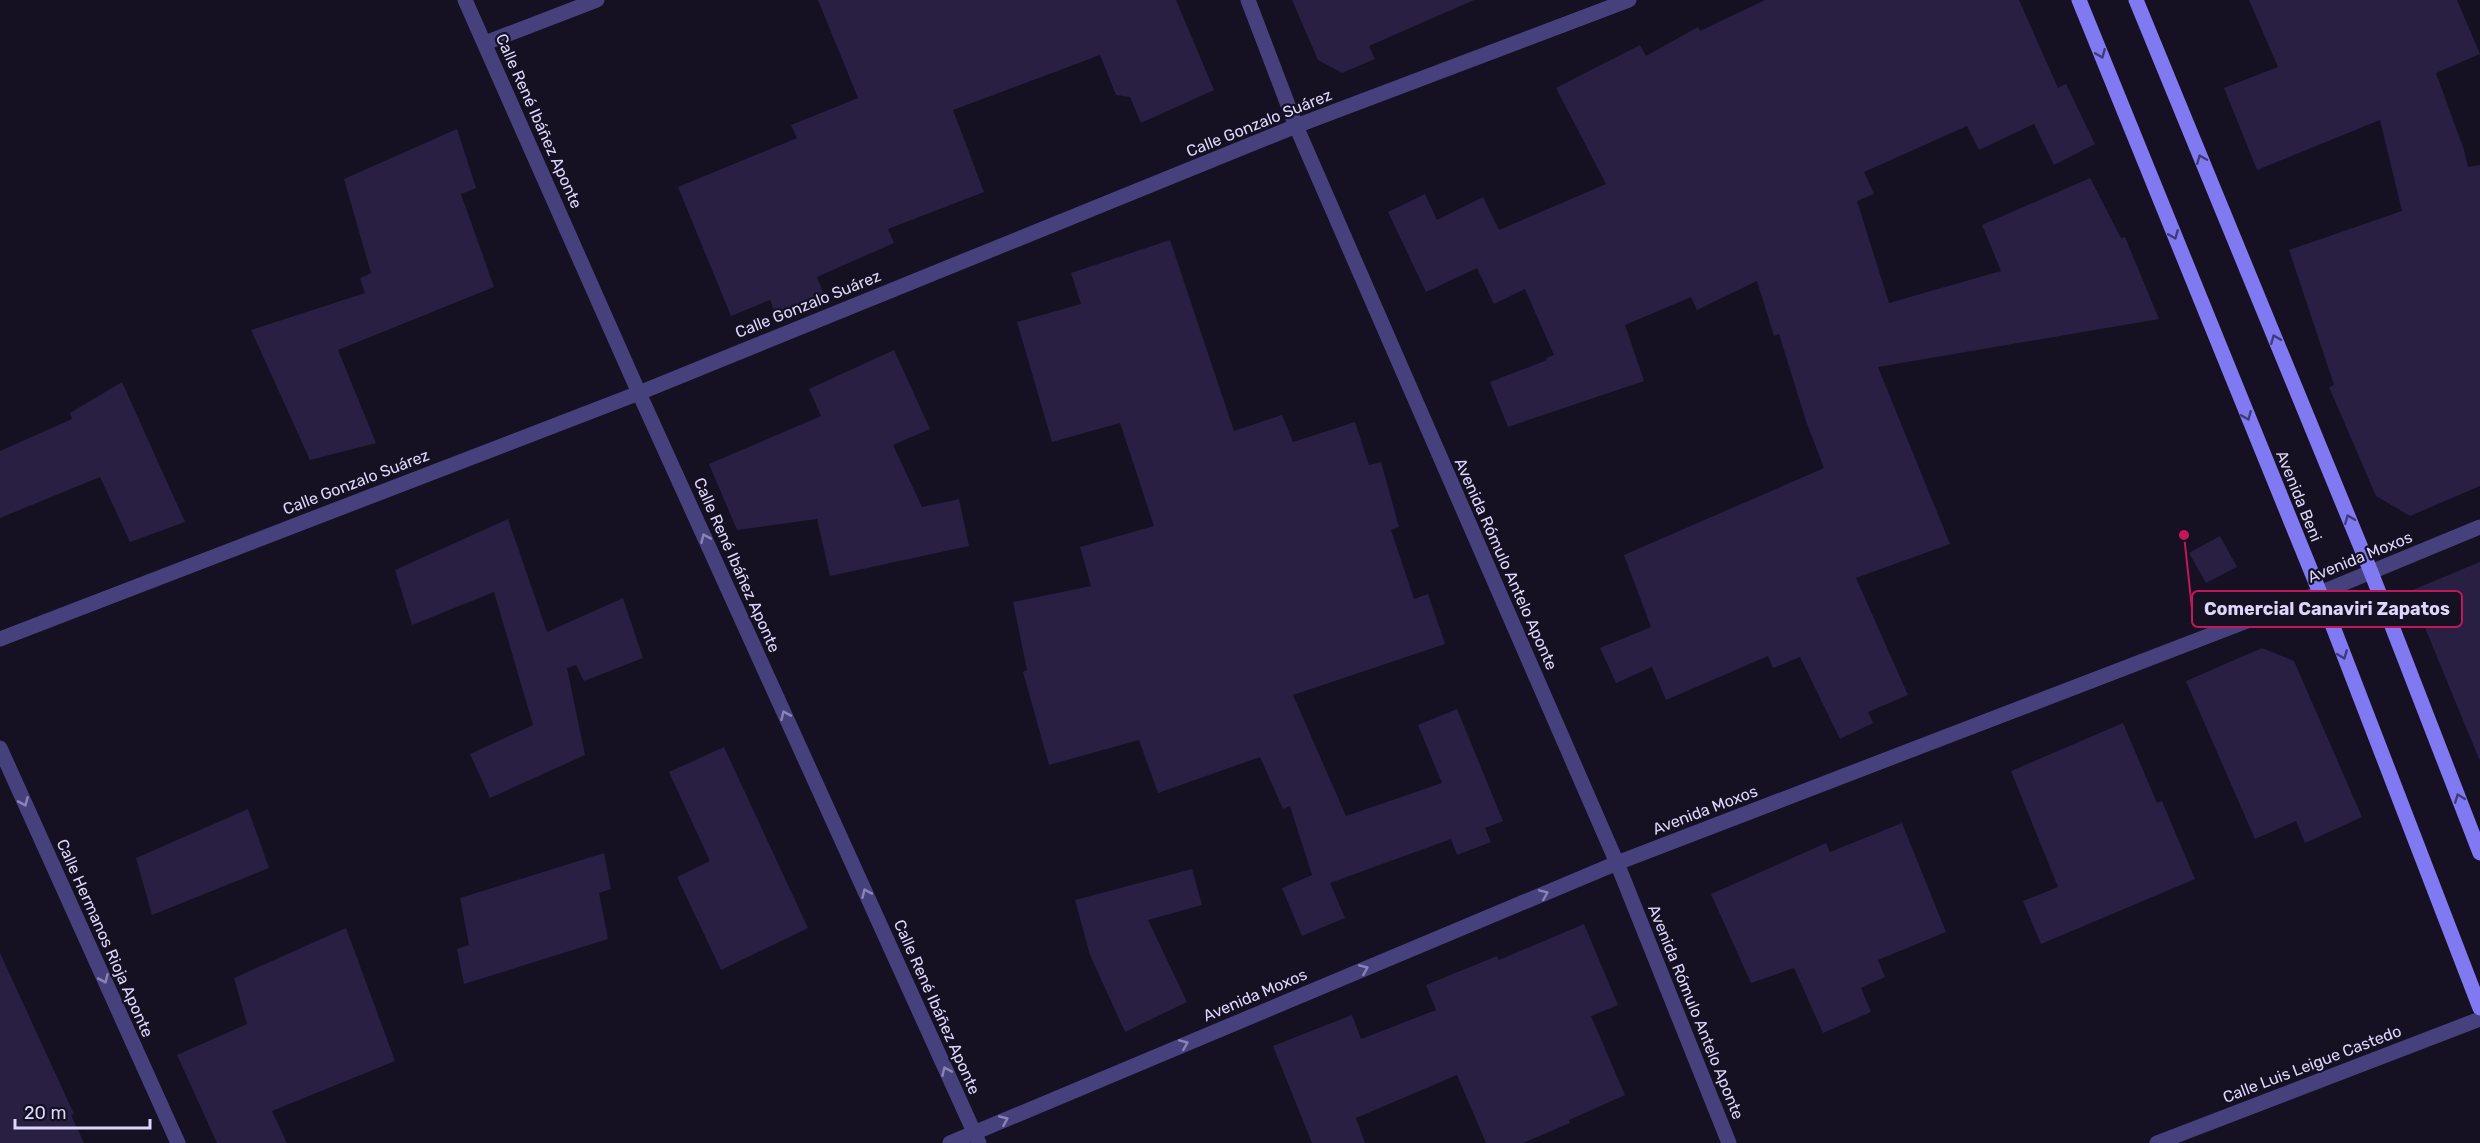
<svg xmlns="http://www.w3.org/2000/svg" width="2480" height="1143" font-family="Rubik,sans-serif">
	<rect width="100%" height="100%" fill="#151123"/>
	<path fill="#281f42" d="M 818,0 L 1176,0 L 1214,90 L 1141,123 L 1130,97 L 1116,95 L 1100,55 L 953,110 L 984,192 L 888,229 L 894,243 L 817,277 L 825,297 L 776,316 L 770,300 L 731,316 L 678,187 L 797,138 L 791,125 L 858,98 Z
		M 1292,0 L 1474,0 L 1369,46 L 1375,59 L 1342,73 L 1318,60 Z
		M 1765,0 L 2019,0 L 2058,88 L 2066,84 L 2095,144 L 2054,165 L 2034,124 L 1979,150 L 1967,126 L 1864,172 L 1874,194 L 1857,201 L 1889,303 L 2001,271 L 1982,225 L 2090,178 L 2121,238 L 2125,237 L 2159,319 L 1878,367 L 1950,544 L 1856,578 L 1908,695 L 1868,712 L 1873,723 L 1840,739 L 1800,657 L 1773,668 L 1768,656 L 1666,700 L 1652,667 L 1616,683 L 1600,648 L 1651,627 L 1624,555 L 1824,468 L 1806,421 L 1779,334 L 1774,336 L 1757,281 L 1697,310 L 1691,297 L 1625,325 L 1644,381 L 1508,427 L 1490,382 L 1547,360 L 1546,358 L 1554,355 L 1525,289 L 1494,304 L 1477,268 L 1426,292 L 1388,212 L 1425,194 L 1437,220 L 1483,197 L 1499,230 L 1606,184 L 1556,88 L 1640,45 L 1646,56 L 1698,27 L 1700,31 Z
		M 2249,0 L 2457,0 L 2480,54 L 2436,73 L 2464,150 L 2468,167 L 2480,165 L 2480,486 L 2410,516 L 2376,496 L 2329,387 L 2334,385 L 2289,250 L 2402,211 L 2380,120 L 2257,170 L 2224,88 L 2278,67 Z
		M 457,129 L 476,188 L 461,194 L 494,287 L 338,350 L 376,443 L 310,460 L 251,330 L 365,293 L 360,278 L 371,273 L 344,179 Z
		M 1170,240 L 1234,431 L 1282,415 L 1293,442 L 1355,422 L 1369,465 L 1381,462 L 1399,527 L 1391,530 L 1414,599 L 1428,594 L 1445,644 L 1293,695 L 1346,816 L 1442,783 L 1418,725 L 1457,709 L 1503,821 L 1485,828 L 1491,842 L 1457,855 L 1451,839 L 1330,883 L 1345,918 L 1302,936 L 1282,888 L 1312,875 L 1290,806 L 1283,809 L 1260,757 L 1158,793 L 1139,740 L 1049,765 L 1023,672 L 1027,670 L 1013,602 L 1091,586 L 1080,547 L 1154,526 L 1120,423 L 1052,442 L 1017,322 L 1081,304 L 1071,273 Z
		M 894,350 L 930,429 L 893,445 L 922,507 L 959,499 L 969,546 L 830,576 L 817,519 L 737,530 L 709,464 L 821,416 L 809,389 Z
		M 122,382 L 185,522 L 130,542 L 100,477 L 0,518 L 0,451 L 72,419 L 70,413 Z
		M 508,519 L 547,632 L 623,598 L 643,658 L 584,681 L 576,665 L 567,668 L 585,755 L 490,798 L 470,754 L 533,725 L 494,592 L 412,625 L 395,570 Z
		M 2220,536 L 2237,567 L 2206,583 L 2189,553 Z
		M 2480,562 L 2480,759 L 2479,759 L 2410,591 Z
		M 2262,648 L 2294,661 L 2362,817 L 2305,843 L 2296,821 L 2255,839 L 2186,681 Z
		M 2123,723 L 2157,803 L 2162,801 L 2195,879 L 2041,944 L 2023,901 L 2058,887 L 2011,771 Z
		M 724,747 L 808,928 L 721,970 L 677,877 L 710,861 L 669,772 Z
		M 248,809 L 269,868 L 152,915 L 136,858 Z
		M 1902,823 L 1946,932 L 1878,960 L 1885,977 L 1861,988 L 1871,1012 L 1823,1033 L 1794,968 L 1751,983 L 1711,894 L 1826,843 L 1830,852 Z
		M 604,853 L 611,889 L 599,893 L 608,939 L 464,984 L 457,949 L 469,945 L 460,898 Z
		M 1192,869 L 1202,905 L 1148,920 L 1187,1002 L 1125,1032 L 1090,955 L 1075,900 Z
		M 1584,924 L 1618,1005 L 1591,1016 L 1625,1095 L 1569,1120 L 1570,1123 L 1523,1143 L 1486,1143 L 1457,1075 L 1356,1118 L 1365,1143 L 1312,1143 L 1273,1046 L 1352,1015 L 1361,1039 L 1436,1010 L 1426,985 L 1497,956 L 1499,960 Z
		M 346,928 L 395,1061 L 272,1111 L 287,1143 L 217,1143 L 177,1055 L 247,1024 L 234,978 Z
		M 0,953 L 74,1114 L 71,1115 L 84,1143 L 0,1143 Z"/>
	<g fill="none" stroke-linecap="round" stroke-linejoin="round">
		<path stroke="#46417d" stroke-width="15" d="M 465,0 L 639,393 L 979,1143
			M 1248,0 L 1296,126 L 1617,863 L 1729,1143
			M 485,43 L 597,0
			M 0,639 L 639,393 L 1296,126 L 1629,0
			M 0,748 L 178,1143
			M 950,1143 L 1617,863 L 2320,593 L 2480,527
			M 2157,1143 L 2480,1019"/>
		<path stroke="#8179f1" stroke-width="15" d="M 2079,0 L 2320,593 L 2480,1008
			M 2136,0 L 2371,572 L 2480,853"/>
	</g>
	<defs><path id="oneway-chevron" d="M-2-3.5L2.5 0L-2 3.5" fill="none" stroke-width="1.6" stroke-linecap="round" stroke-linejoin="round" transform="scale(1.5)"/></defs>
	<g stroke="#403b75">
		<use href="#oneway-chevron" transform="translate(2101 54) rotate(68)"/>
		<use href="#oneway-chevron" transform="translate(2201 159) rotate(-112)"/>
		<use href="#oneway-chevron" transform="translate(2174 235) rotate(68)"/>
		<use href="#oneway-chevron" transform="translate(2275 339) rotate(-112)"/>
		<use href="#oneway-chevron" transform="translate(2247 416) rotate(68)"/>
		<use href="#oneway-chevron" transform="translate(2349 519) rotate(-112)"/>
		<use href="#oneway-chevron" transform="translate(2343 655) rotate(69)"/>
		<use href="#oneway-chevron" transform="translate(2459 798) rotate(-111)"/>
	</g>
	<g stroke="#8a84b6">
		<use href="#oneway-chevron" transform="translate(705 538) rotate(-114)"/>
		<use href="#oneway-chevron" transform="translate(785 715) rotate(-114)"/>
		<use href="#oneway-chevron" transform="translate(24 802) rotate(66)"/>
		<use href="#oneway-chevron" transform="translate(866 893) rotate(-114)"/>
		<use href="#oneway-chevron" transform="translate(1544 894) rotate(-23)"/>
		<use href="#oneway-chevron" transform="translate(1364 969) rotate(-23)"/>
		<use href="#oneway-chevron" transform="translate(104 979) rotate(66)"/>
		<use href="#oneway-chevron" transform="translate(1184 1044) rotate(-23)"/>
		<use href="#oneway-chevron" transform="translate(946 1071) rotate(-114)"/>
		<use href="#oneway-chevron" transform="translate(1004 1120) rotate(-23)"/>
	</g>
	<g text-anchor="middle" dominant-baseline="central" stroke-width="4.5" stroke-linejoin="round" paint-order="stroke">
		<g font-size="16" fill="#ddd7fb" stroke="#151123">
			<text transform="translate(539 121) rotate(66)">Calle René Ibáñez Aponte</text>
			<text transform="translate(1259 123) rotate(-22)">Calle Gonzalo Suárez</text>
			<text transform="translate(808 304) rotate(-22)">Calle Gonzalo Suárez</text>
			<text transform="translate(356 482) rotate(-21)">Calle Gonzalo Suárez</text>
			<text transform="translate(2299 496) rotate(68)">Avenida Beni</text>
			<text transform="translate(2360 557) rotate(-22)">Avenida Moxos</text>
			<text transform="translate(1506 564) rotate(66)">Avenida Rómulo Antelo Aponte</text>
			<text transform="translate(737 565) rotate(66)">Calle René Ibáñez Aponte</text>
			<text transform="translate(1705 810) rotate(-21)">Avenida Moxos</text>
			<text transform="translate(105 938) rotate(66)">Calle Hermanos Rioja Aponte</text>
			<text transform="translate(1255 995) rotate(-23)">Avenida Moxos</text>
			<text transform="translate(937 1007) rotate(66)">Calle René Ibáñez Aponte</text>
			<text transform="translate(1696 1012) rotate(68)">Avenida Rómulo Antelo Aponte</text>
			<text transform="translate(2312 1064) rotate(-21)">Calle Luis Leigue Castedo</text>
		</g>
	</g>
	<path fill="none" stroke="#c2185b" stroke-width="2" d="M2184 535L2192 609"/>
	<circle fill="#c2185b" stroke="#151123" stroke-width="2" cx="2184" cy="535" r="6"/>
	<rect fill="#151123" stroke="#c2185b" stroke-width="2" x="2192" y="591" width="270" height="36" rx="6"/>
	<g font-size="18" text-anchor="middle" font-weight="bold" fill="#ddd7fb">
		<text x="2327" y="615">Comercial Canaviri Zapatos</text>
	</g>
	<path d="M15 1119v9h135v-9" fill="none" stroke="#ddd7fb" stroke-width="3"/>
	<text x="24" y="1119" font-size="18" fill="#ddd7fb" stroke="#151123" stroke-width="4.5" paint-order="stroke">20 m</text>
</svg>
